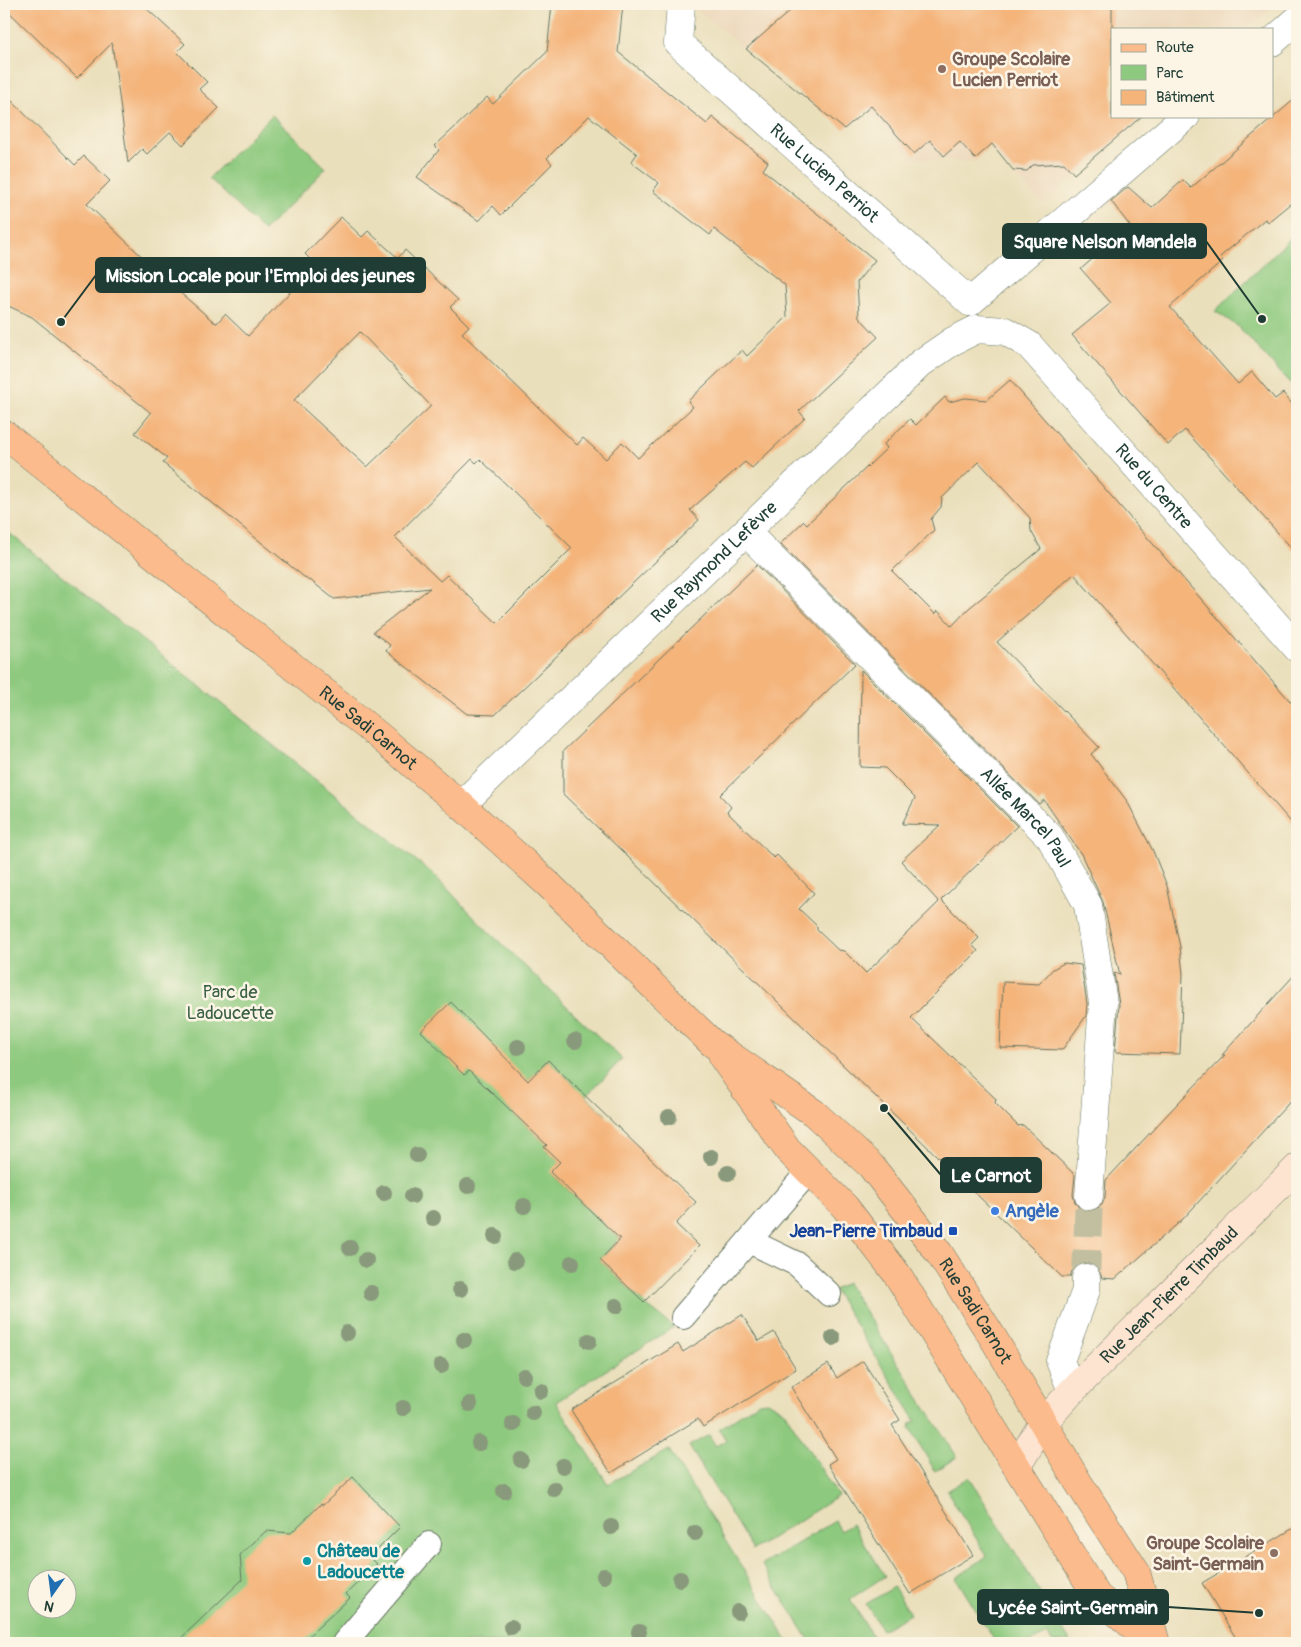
<svg xmlns="http://www.w3.org/2000/svg" width="1301" height="1647" font-family="Pangolin,sans-serif">
	<rect width="100%" height="100%" fill="#fcf5e5"/>
	<filter id="ink" filterUnits="userSpaceOnUse"><feTurbulence type="fractalNoise" baseFrequency=".02" numOctaves="2"/><feDisplacementMap in="SourceGraphic" scale="10" xChannelSelector="R" yChannelSelector="G"/><feConvolveMatrix kernelMatrix="1 2 1 2 8 2 1 2 1" color-interpolation-filters="sRGB"/></filter>
	<filter id="wash" filterUnits="userSpaceOnUse"><feTurbulence type="fractalNoise" baseFrequency=".0096" numOctaves="4" result="noise"/><feDisplacementMap in="SourceGraphic" scale="20" xChannelSelector="R" yChannelSelector="G"/><feGaussianBlur stdDeviation="1.12" result="paint"/><feColorMatrix in="noise" values="0 0 0 0 0 0 0 0 0 0 0 0 0 0 0 0 0 1.4 0 .05"/><feComposite in="paint" operator="in"/></filter>
	<g filter="url(#wash)">
		<rect width="100%" height="100%" fill="#eadfbb"/>
		<path fill="#ecd7ba" d="M 701,4 L 1276,4 L 1247,29 L 1112,29 L 1112,116 L 1145,116 L 1042,204 L 990,148 L 975,162 L 912,158 L 869,110 L 846,129 L 693,7 Z"/>
		<path fill="#8dc97e" stroke="#568359" fill-rule="evenodd" d="M 272,115 L 326,168 L 264,231 L 209,178 Z
			M 1297,232 L 1297,391 L 1239,327 L 1215,311 Z
			M 4,529 L 433,874 L 488,931 L 622,1059 L 586,1096 L 606,1115 L 587,1135 L 557,1106 L 576,1086 L 548,1060 L 505,1105 L 547,1145 L 545,1148 L 560,1162 L 551,1173 L 619,1239 L 600,1260 L 646,1305 L 674,1327 L 556,1402 L 608,1484 L 669,1450 L 789,1643 L 4,1643 ZM 38,1580 L 68,1580 L 68,1610 L 38,1610 Z
			M 847,1283 L 957,1457 L 935,1471 L 910,1428 L 911,1423 L 916,1421 L 834,1290 Z
			M 768,1401 L 784,1411 L 838,1496 L 753,1550 L 689,1446 L 709,1435 L 716,1446 L 726,1440 L 719,1429 L 759,1402 Z
			M 969,1477 L 1071,1643 L 1053,1643 L 1047,1634 L 1030,1643 L 996,1643 L 956,1578 L 987,1556 L 947,1491 Z
			M 835,1521 L 841,1531 L 852,1524 L 885,1576 L 850,1599 L 872,1636 L 860,1643 L 811,1643 L 762,1565 Z
			M 894,1587 L 910,1614 L 882,1630 L 866,1604 Z"/>
		<g id="blocks">
			<path fill="#f4b47a" fill-rule="evenodd" d="M 4,4 L 150,4 L 146,8 L 185,44 L 177,52 L 207,82 L 199,89 L 219,108 L 183,145 L 170,132 L 147,154 L 142,149 L 128,163 L 112,43 L 77,78 L 4,7 Z
				M 552,4 L 623,4 L 618,52 L 707,124 L 712,117 L 768,162 L 763,170 L 875,260 L 857,282 L 859,317 L 878,337 L 799,411 L 805,418 L 752,468 L 745,462 L 690,510 L 699,520 L 495,715 L 467,714 L 386,651 L 390,645 L 373,632 L 430,588 L 334,599 L 310,580 L 309,581 L 163,463 L 167,458 L 135,433 L 151,413 L 32,317 L 4,304 L 4,93 L 75,165 L 84,156 L 110,181 L 87,204 L 177,290 L 214,322 L 217,323 L 225,314 L 248,336 L 316,265 L 305,254 L 341,217 L 362,237 L 368,231 L 398,258 L 405,250 L 458,300 L 450,307 L 469,326 L 462,333 L 577,445 L 583,438 L 606,459 L 622,442 L 638,458 L 693,407 L 688,401 L 742,350 L 747,356 L 787,317 L 785,285 L 714,229 L 710,235 L 653,191 L 659,183 L 631,162 L 637,154 L 589,116 L 547,158 L 552,164 L 501,215 L 493,206 L 479,221 L 417,177 L 439,150 L 435,146 L 467,116 L 487,97 L 493,104 L 547,52 ZM 360,332 L 431,406 L 367,467 L 294,400 ZM 472,459 L 476,463 L 480,459 L 572,548 L 497,623 L 447,575 L 440,581 L 395,537 Z
				M 798,4 L 1112,4 L 1112,116 L 1142,116 L 1074,174 L 1064,163 L 1033,165 L 1027,171 L 1013,170 L 992,144 L 975,159 L 960,142 L 944,156 L 930,140 L 914,154 L 871,106 L 844,129 L 746,49 Z
				M 1297,97 L 1297,198 L 1268,222 L 1265,219 L 1220,257 L 1223,261 L 1170,307 L 1238,384 L 1252,372 L 1275,399 L 1283,393 L 1297,410 L 1297,554 L 1185,430 L 1168,445 L 1072,335 L 1111,303 L 1081,269 L 1130,226 L 1111,201 L 1128,187 L 1152,208 L 1183,180 L 1191,188 Z
				M 1010,380 L 1297,709 L 1297,829 L 1074,574 L 997,642 L 1099,747 L 1091,754 L 1127,801 L 1153,851 L 1167,886 L 1180,947 L 1183,974 L 1180,1054 L 1115,1052 L 1119,1004 L 1114,973 L 1120,975 L 1103,902 L 1081,854 L 1044,800 L 1039,804 L 780,544 L 804,521 L 807,524 L 887,448 L 884,444 L 910,419 L 916,425 L 945,397 L 949,402 L 965,398 L 987,400 ZM 979,462 L 1030,518 L 1031,531 L 1041,549 L 968,609 L 952,626 L 938,611 L 935,614 L 892,571 L 934,530 L 931,519 L 941,507 L 942,498 Z
				M 757,565 L 855,664 L 720,795 L 731,807 L 727,812 L 774,858 L 777,855 L 814,893 L 799,909 L 817,926 L 817,930 L 838,950 L 844,951 L 866,973 L 939,902 L 901,861 L 940,825 L 902,824 L 915,798 L 885,768 L 860,767 L 861,670 L 1017,826 L 941,900 L 979,938 L 972,945 L 978,951 L 911,1018 L 996,1099 L 995,1103 L 1018,1126 L 1023,1125 L 1075,1175 L 1073,1195 L 1075,1202 L 1080,1209 L 1088,1212 L 1095,1210 L 1102,1205 L 1105,1197 L 1106,1180 L 1178,1103 L 1225,1055 L 1222,1055 L 1297,972 L 1297,1094 L 1183,1219 L 1115,1279 L 1102,1278 L 1099,1270 L 1093,1264 L 1086,1262 L 1078,1265 L 1072,1271 L 1070,1277 L 1062,1277 L 563,794 L 563,751 Z
				M 1064,963 L 1081,965 L 1087,1004 L 1086,1016 L 1062,1050 L 1000,1048 L 1003,982 L 1039,984 L 1053,969 Z
				M 451,1002 L 528,1081 L 548,1060 L 696,1202 L 676,1224 L 699,1246 L 644,1302 L 600,1260 L 620,1239 L 550,1172 L 560,1162 L 544,1147 L 547,1145 L 469,1071 L 464,1075 L 421,1031 Z
				M 742,1315 L 759,1341 L 774,1332 L 796,1369 L 703,1427 L 698,1419 L 611,1473 L 571,1410 L 678,1344 L 683,1352 Z
				M 863,1361 L 900,1420 L 892,1425 L 973,1555 L 910,1594 L 828,1464 L 836,1459 L 791,1387 L 828,1364 L 837,1378 Z
				M 353,1477 L 400,1527 L 370,1557 L 377,1564 L 346,1594 L 350,1598 L 301,1643 L 176,1643 L 242,1580 L 240,1555 L 266,1531 L 291,1533 L 321,1504 L 323,1505 Z
				M 1297,1526 L 1297,1643 L 1239,1643 L 1202,1583 Z"/>
		</g>
	</g>
	<g filter="url(#ink)">
		<use href="#blocks" fill-opacity="0" stroke="#667663" stroke-width="1"/>
		<g fill="none" stroke-linecap="round" stroke-linejoin="round">
			<path stroke="#c1bfa0" stroke-width="28" stroke-dasharray="28 14" stroke-linecap="butt" d="M 1086,1278 L 1089,1196"/>
			<g stroke="#667663" stroke-width="26">
				<path id="lane" d="M 749,1241 L 797,1264 L 829,1294
					M 683,1317 L 809,1171
					M 344,1643 L 429,1544"/>
			</g>
			<g stroke="#667663" stroke-width="29">
				<g id="street">
					<path id="s1" d="M 681,4 L 678,43 L 970,302"/>
					<path d="M 1272,42 L 1297,20"/>
					<path d="M 970,302 L 1186,116"/>
					<path id="s2" d="M 746,532 L 1050,837 L 1088,905 L 1103,1003 L 1089,1196"/>
					<path id="s3" d="M 461,805 L 921,363 L 953,341 L 977,329 L 1005,331 L 1029,345 L 1297,648"/>
					<path d="M 1072,1391 L 1060,1361 L 1086,1290 L 1086,1278"/>
				</g>
			</g>
			<g stroke="#667663" stroke-width="29">
				<g id="secondary">
					<path id="s4" d="M 1017,1466 L 1043,1423 L 1072,1391 L 1297,1168"/>
				</g>
			</g>
			<g stroke="#667663" stroke-width="29">
				<g id="primary">
					<path id="s5" d="M 4,434 L 379,736 L 461,805 L 549,885 L 712,1043 L 814,1113 L 871,1166 L 939,1253 L 995,1341 L 1078,1482 L 1136,1572 L 1156,1643"/>
					<path d="M 723,1058 L 788,1150 L 845,1207 L 897,1274 L 1097,1596 L 1153,1643"/>
				</g>
			</g>
			<use href="#lane" stroke="#fff" stroke-width="24"/>
			<use href="#street" stroke="#fff" stroke-width="28"/>
			<use href="#secondary" stroke="#fde4d1" stroke-width="28"/>
			<use href="#primary" stroke="#fbbb8c" stroke-width="28"/>
		</g>
		<g fill="#89997b">
			<circle cx="575" cy="1041" r="8"/>
			<circle cx="518" cy="1047" r="8"/>
			<circle cx="669" cy="1117" r="8"/>
			<circle cx="417" cy="1155" r="8"/>
			<circle cx="711" cy="1157" r="8"/>
			<circle cx="728" cy="1173" r="8"/>
			<circle cx="468" cy="1186" r="8"/>
			<circle cx="384" cy="1193" r="8"/>
			<circle cx="412" cy="1196" r="8"/>
			<circle cx="524" cy="1206" r="8"/>
			<circle cx="433" cy="1218" r="8"/>
			<circle cx="495" cy="1236" r="8"/>
			<circle cx="350" cy="1248" r="8"/>
			<circle cx="366" cy="1260" r="8"/>
			<circle cx="515" cy="1261" r="8"/>
			<circle cx="572" cy="1263" r="8"/>
			<circle cx="460" cy="1289" r="8"/>
			<circle cx="371" cy="1293" r="8"/>
			<circle cx="616" cy="1306" r="8"/>
			<circle cx="347" cy="1333" r="8"/>
			<circle cx="833" cy="1338" r="8"/>
			<circle cx="464" cy="1340" r="8"/>
			<circle cx="589" cy="1341" r="8"/>
			<circle cx="441" cy="1366" r="8"/>
			<circle cx="524" cy="1376" r="8"/>
			<circle cx="541" cy="1391" r="8"/>
			<circle cx="470" cy="1404" r="8"/>
			<circle cx="403" cy="1408" r="8"/>
			<circle cx="533" cy="1413" r="8"/>
			<circle cx="513" cy="1424" r="8"/>
			<circle cx="479" cy="1443" r="8"/>
			<circle cx="521" cy="1460" r="8"/>
			<circle cx="563" cy="1466" r="8"/>
			<circle cx="554" cy="1489" r="8"/>
			<circle cx="504" cy="1491" r="8"/>
			<circle cx="611" cy="1527" r="8"/>
			<circle cx="695" cy="1533" r="8"/>
			<circle cx="604" cy="1576" r="8"/>
			<circle cx="680" cy="1579" r="8"/>
			<circle cx="738" cy="1612" r="8"/>
			<circle cx="511" cy="1627" r="8"/>
			<circle cx="639" cy="1632" r="8"/>
		</g>
	</g>
	<g fill="#8d6e63" stroke="#fcf5e5" stroke-width="2">
		<circle cx="942" cy="69" r="5"/>
		<circle cx="1274" cy="1553" r="5"/>
	</g>
	<circle fill="#3f7fe0" stroke="#fcf5e5" stroke-width="2" cx="995" cy="1211" r="5"/>
	<rect fill="#1a4fb4" stroke="#fcf5e5" stroke-width="2" x="948" y="1226" width="10" height="10" rx="2.5"/>
	<circle fill="#0f9aa8" stroke="#fcf5e5" stroke-width="2" cx="307" cy="1561" r="5"/>
	<g text-anchor="middle" dominant-baseline="central" stroke-width="5" stroke-linejoin="round" paint-order="stroke">
		<g font-size="18" font-weight="bold" fill="#785e54" stroke="#fcf5e5" text-anchor="start">
			<text x="952" y="59">Groupe Scolaire<tspan x="952" dy="21">Lucien Perriot</tspan></text>
			<text x="1264" y="1543" text-anchor="end">Groupe Scolaire<tspan x="1264" dy="21">Saint-Germain</tspan></text>
		</g>
		<g font-size="18" fill="#1f3d34" stroke="#fcf5e5">
			<text stroke="none"><textPath href="#s1" startOffset="235">Rue Lucien Perriot</textPath></text>
			<text stroke="none"><textPath href="#s3" startOffset="948">Rue du Centre</textPath></text>
			<text stroke="none"><textPath href="#s3" startOffset="351">Rue Raymond Lefèvre</textPath></text>
			<text stroke="none"><textPath href="#s5" startOffset="468">Rue Sadi Carnot</textPath></text>
			<text stroke="none"><textPath href="#s2" startOffset="400">Allée Marcel Paul</textPath></text>
			<text stroke="none"><textPath href="#s4" startOffset="230">Rue Jean-Pierre Timbaud</textPath></text>
			<text stroke="none"><textPath href="#s5" startOffset="1315">Rue Sadi Carnot</textPath></text>
		</g>
		<g font-size="18" fill="#3a6046" stroke="#fcf5e5">
			<text x="230" y="992">Parc de<tspan x="230" dy="21">Ladoucette</tspan></text>
		</g>
		<g font-size="18" font-weight="bold" fill="#366cbe" stroke="#fcf5e5" text-anchor="start">
			<text x="1005" y="1211">Angèle</text>
		</g>
		<g font-size="18" font-weight="bold" fill="#164399" stroke="#fcf5e5" text-anchor="end">
			<text x="943" y="1231">Jean-Pierre Timbaud</text>
		</g>
		<g font-size="18" font-weight="bold" fill="#0d838f" stroke="#fcf5e5" text-anchor="start">
			<text x="317" y="1551">Château de<tspan x="317" dy="21">Ladoucette</tspan></text>
		</g>
	</g>
	<path fill="none" stroke="#1f3d34" stroke-width="2" d="M1262 319L1206 241M61 322L96 275M884 1108L941 1175M1259 1613L1168 1607"/>
	<g fill="#1f3d34" stroke="#fcf5e5" stroke-width="2">
		<circle cx="1262" cy="319" r="5"/>
		<circle cx="61" cy="322" r="5"/>
		<circle cx="884" cy="1108" r="5"/>
		<circle cx="1259" cy="1613" r="5"/>
	</g>
	<g fill="#1f3d34" stroke="#1f3d34" stroke-width="2">
		<rect x="1003" y="224" width="203" height="34" rx="5"/>
		<rect x="96" y="258" width="329" height="34" rx="5"/>
		<rect x="941" y="1158" width="100" height="34" rx="5"/>
		<rect x="978" y="1590" width="190" height="34" rx="5"/>
	</g>
	<g font-size="19" text-anchor="middle" font-weight="bold" fill="#fff">
		<text x="1105" y="248">Square Nelson Mandela</text>
		<text x="260" y="282">Mission Locale pour l'Emploi des jeunes</text>
		<text x="991" y="1182">Le Carnot</text>
		<text x="1073" y="1614">Lycée Saint-Germain</text>
	</g>
	<rect width="1301" height="1647" fill="none" stroke="#fcf5e5" stroke-width="20"/>
	<rect x="1111" y="28" width="162" height="90" fill="#fcf5e5" stroke="#a4ab9e"/>
	<rect x="1121" y="44" width="25" height="8" fill="#fbbb8c" stroke="#a4ab9e"/>
	<text x="1156" y="52" font-size="15" fill="#1f3d34">Route</text>
	<rect x="1121" y="65" width="25" height="15" fill="#8dc97e" stroke="#a4ab9e"/>
	<text x="1156" y="78" font-size="15" fill="#1f3d34">Parc</text>
	<rect x="1121" y="90" width="25" height="15" fill="#f4b47a" stroke="#a4ab9e"/>
	<text x="1156" y="102" font-size="15" fill="#1f3d34">Bâtiment</text>
	<g transform="translate(52 1594) rotate(194)"><circle r="24" fill="#fcf5e5" stroke="#a4ab9e"/>
	<path d="M0-4L9 19L0 12L-9 19Z" fill="#1f6fb2"/>
	<text y="-8" font-size="14" font-weight="bold" text-anchor="middle" fill="#1f3d34">N</text>
	</g>
</svg>
